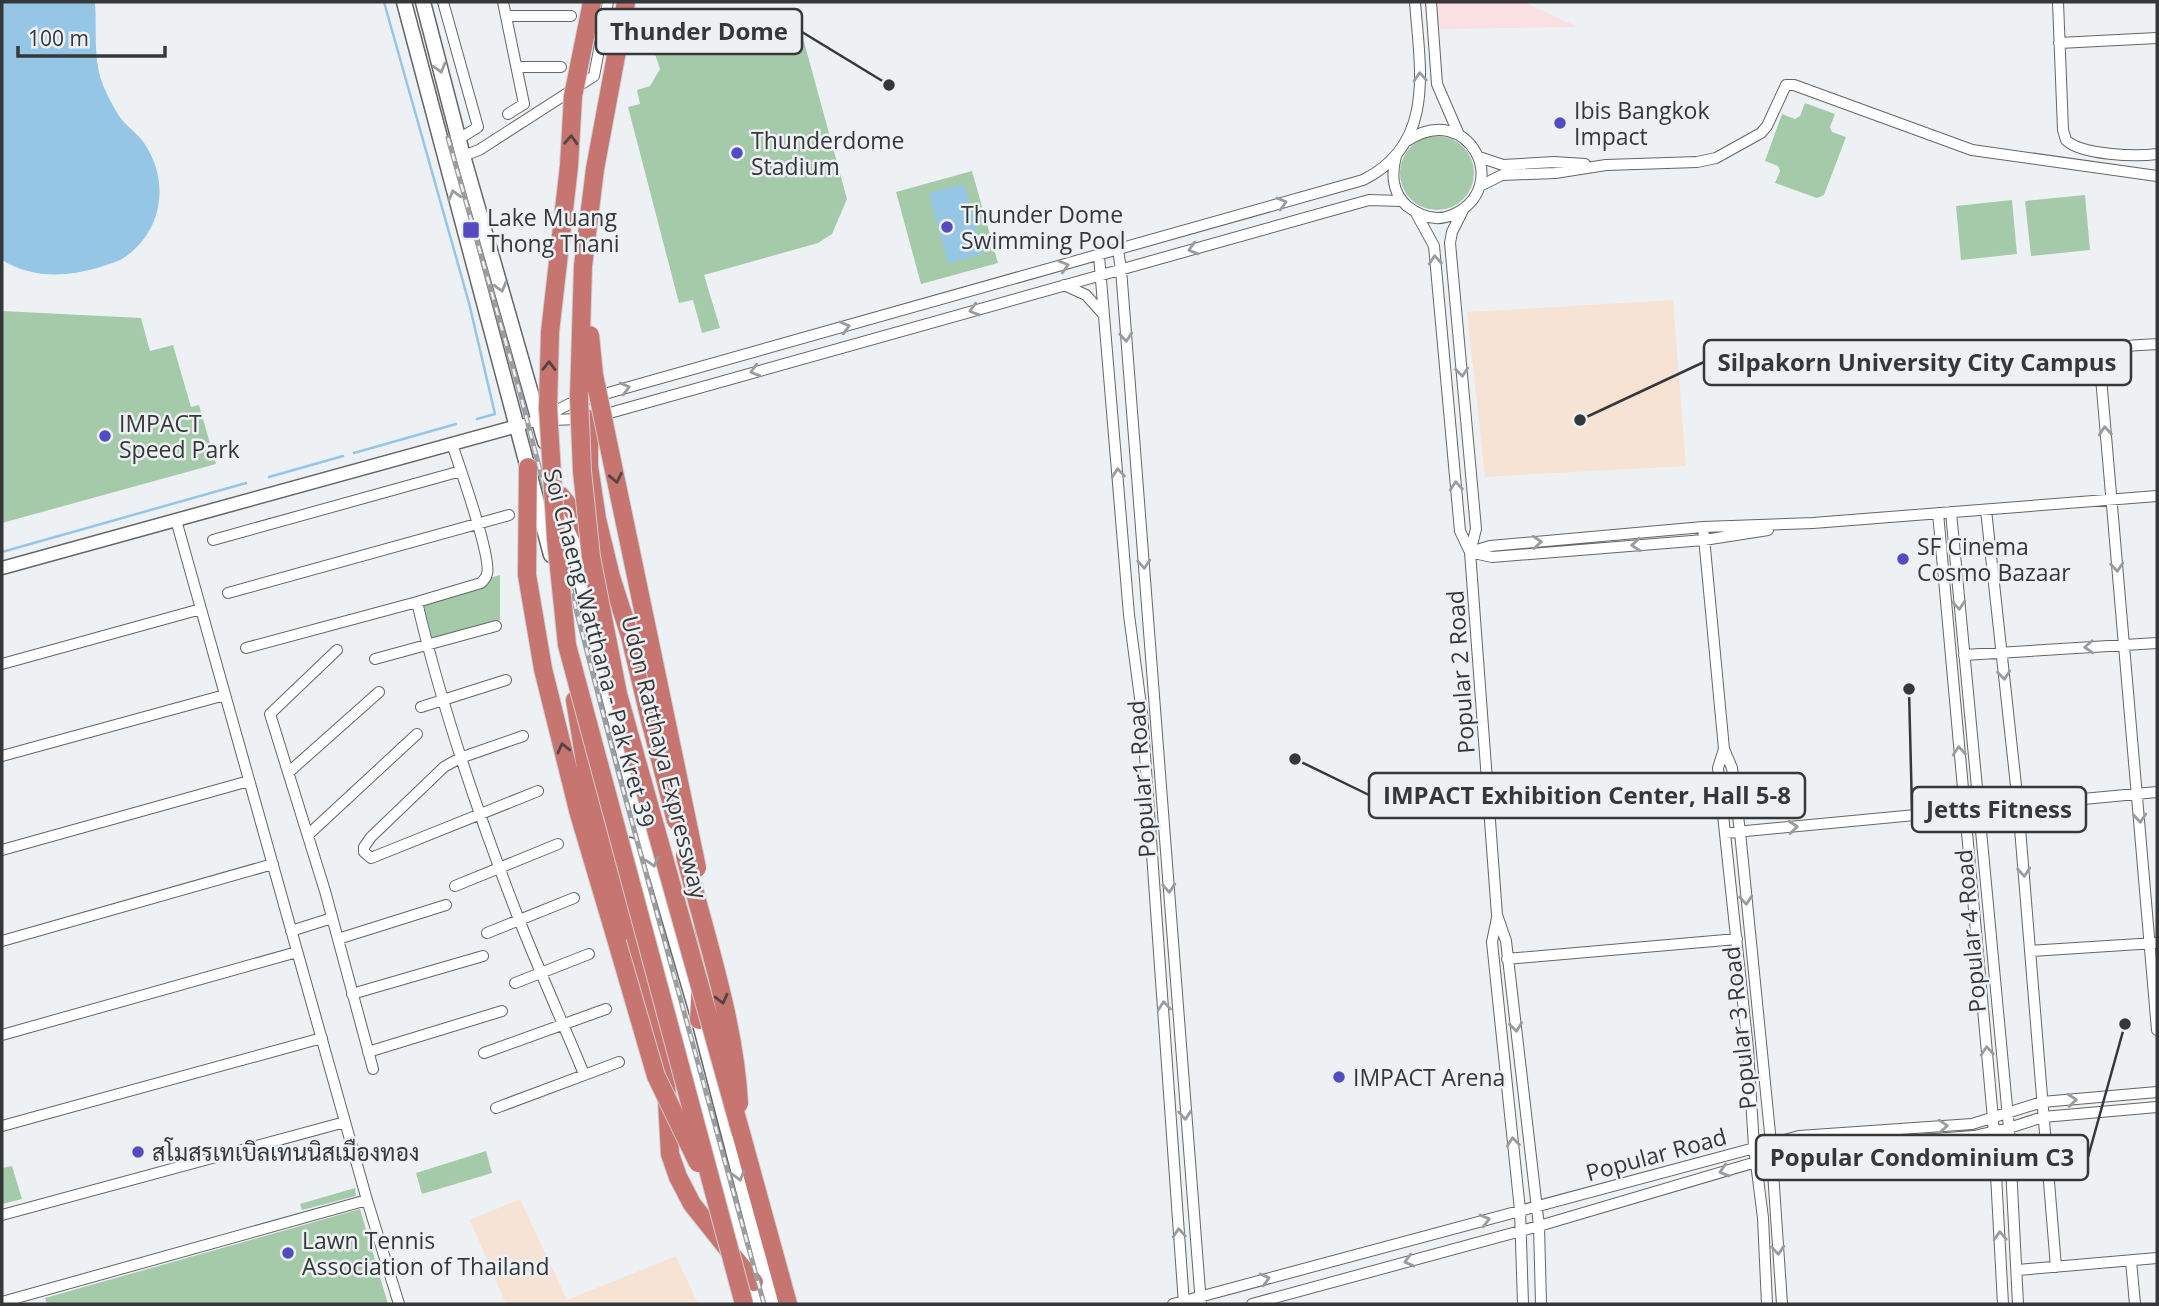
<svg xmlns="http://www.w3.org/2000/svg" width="2159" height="1306" font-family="'Open Sans',Sarabun,sans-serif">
	<rect width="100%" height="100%" fill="#eef1f4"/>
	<path fill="#fadfe3" d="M 1436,2 L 1523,2 L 1578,27 L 1439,29 Z"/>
	<path fill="#f7e3d4" d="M 1673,300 L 1686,466 L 1485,477 L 1467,312 Z
		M 520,1199 L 567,1300 L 676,1256 L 698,1304 L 506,1304 L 470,1220 Z"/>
	<path fill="#a5caaa" d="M 766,23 L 791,39 L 803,38 L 847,199 L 832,234 L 818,243 L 704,275 L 720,328 L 702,333 L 693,300 L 679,303 L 628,107 L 640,104 L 637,90 L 650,86 L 660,69 L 655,54 Z
		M 1805,103 L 1835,114 L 1830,127 L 1832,132 L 1846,137 L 1824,195 L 1817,198 L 1775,183 L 1780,171 L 1778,166 L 1765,161 L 1782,114 L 1795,119 L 1800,116 Z
		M1400 173a37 37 0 1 1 74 0a37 37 0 1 1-74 0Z
		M 972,171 L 998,263 L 921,284 L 896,192 Z
		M 2085,195 L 2090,250 L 2031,256 L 2025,201 Z
		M 2012,200 L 2017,254 L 1961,260 L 1956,206 Z
		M 2,311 L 141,318 L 150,351 L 173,345 L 191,407 L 199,405 L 216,464 L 2,523 Z
		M 500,575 L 500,620 L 432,640 L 422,598 Z
		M 486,1151 L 492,1173 L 422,1194 L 416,1173 Z
		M 12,1166 L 22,1199 L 2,1204 L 2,1168 Z
		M 355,1188 L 356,1196 L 302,1210 L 300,1204 Z
		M 360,1209 L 388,1304 L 47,1304 L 45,1298 Z"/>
	<path fill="#95c6e5" d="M 2,2 L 95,2 C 97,27 93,57 102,82 C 106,94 115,110 122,120 C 129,128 138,134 144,143 C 170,180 163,231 125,257 C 119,262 108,264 100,267 C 68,277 32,279 2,260 Z
		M 964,184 L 983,254 L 948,263 L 929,193 Z"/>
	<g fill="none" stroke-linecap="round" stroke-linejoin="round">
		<path stroke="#95c6e5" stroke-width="2.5" d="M 384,2 L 469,303 L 495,414 L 477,419
			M 354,453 L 456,424
			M 269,477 L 343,456
			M 2,552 L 246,483"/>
		<g stroke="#636668" stroke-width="12">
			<path id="minor" d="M 443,2 L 478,127 L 459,139
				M 503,2 L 524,104 L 508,114
				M 1431,2 L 1437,84 L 1459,135
				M 2058,2 L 2063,130 L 2066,140 C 2081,155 2136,157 2157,154
				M 506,16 L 571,16
				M 2059,43 L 2157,38
				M 517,67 L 561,67
				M 463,156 L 479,150 L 594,76 L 608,2
				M 1396,156 C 1391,175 1392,192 1407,206 C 1420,216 1436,222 1452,215 C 1514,188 1468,99 1407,141
				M 1479,157 L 1503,165 L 1554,162 L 1585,164
				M 1480,186 L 1502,175 L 1555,173 L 1606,165 L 1697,162 L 1716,158 L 1761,133 L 1767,126 L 1786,85 L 1794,85 L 1972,150 L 2157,176
				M 1463,210 L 1452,232 L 1450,243 L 1476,529 L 1470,552 L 1497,915 L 1506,941 L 1539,1226 L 1541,1304
				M 1416,213 L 1434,246 L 1460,531 L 1470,552
				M 1118,250 L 1121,269 L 1201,1304
				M 1099,256 L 1129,615 L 1142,713 L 1184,1304
				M 1064,285 L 1086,295 L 1104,315
				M 2157,344 C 2137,346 2104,342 2100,366 L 2157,1030
				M 599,416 L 1369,200 L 1401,201
				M 547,420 L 584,419
				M 517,426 L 539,420 L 569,404 L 1363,180 C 1436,144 1420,69 1415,2
				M 452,444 C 459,465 492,558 487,574 C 486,578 484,580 481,583 L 417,602 C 442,709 478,814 518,917 C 539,970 562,1021 584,1074
				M 1986,510 L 2018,804 L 2056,1267
				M 1951,512 L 2009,1128 L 2018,1304
				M 1938,513 L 1993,1119 L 2003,1304
				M 176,520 L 367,1200 L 399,1304
				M 1703,527 L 1724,749 L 1732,768 L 1740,832 L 1771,1143 L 1782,1304
				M 213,540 L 461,471
				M 1470,552 L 1490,546 L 1703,527 L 1813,523 L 2157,496
				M 1474,553 L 1492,557 L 1704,540 L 1768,530
				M 228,593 L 509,515
				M 246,648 L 417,602
				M 337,650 L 270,714 L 325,891 L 373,1069
				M 1964,655 L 2157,643
				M 375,659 L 496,626
				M 2,664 L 201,609
				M 421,707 L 506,680
				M 523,736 L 460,758 L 444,767 L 371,837 L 364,847 L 364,852 L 371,858 L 538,791
				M 1724,749 L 1718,768 L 1748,1049 L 1754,1147 L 1763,1218 L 1767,1304
				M 2,756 L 225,695
				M 289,772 L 379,692
				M 1725,833 L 2157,792
				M 309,834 L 417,734
				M 2,850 L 249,781
				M 455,886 L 558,844
				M 1497,918 L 1492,942 L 1520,1210 L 1523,1304
				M 291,931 L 332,918
				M 487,933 L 574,898
				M 338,939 L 446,905
				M 2,941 L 273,864
				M 2030,951 L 2155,943
				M 1507,959 L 1737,939
				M 515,983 L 589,954
				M 352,994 L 483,956
				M 2,1035 L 297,952
				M 368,1052 L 502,1011
				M 484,1053 L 606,1009
				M 496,1108 L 619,1062
				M 2,1126 L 322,1038
				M 2,1215 L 345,1122
				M 2131,1261 L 2135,1304
				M 2018,1270 L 2157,1258
				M 2,1302 L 367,1200
				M 1173,1304 L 1799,1136 L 1972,1124 L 2042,1102 L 2157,1092
				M 1252,1304 L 1539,1226 L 1800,1149 L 1974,1136 L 2009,1128 L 2043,1117 L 2157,1107"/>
		</g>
		<g stroke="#636668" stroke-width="15">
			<path id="tertiary" d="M 2,568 L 517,426"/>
		</g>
		<g stroke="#636668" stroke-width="17">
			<path id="secondary" d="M 404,2 L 551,555
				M 423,2 L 463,156 L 545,442
				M 562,498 L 605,681 L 646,839 L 699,1020 L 773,1304
				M 630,845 L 759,1304"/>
		</g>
		<g stroke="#cfcfcf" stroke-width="20">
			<path id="motorway" d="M 583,266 L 595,169 L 626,2
				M 589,419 L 589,466 L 597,519 L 611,577 L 630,636 L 650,720
				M 528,467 L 527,575 L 543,669 L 579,814 L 617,942
				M 561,496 L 580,520 L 588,537
				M 575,700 L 593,811 L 665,1066 L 670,1154 L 678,1177 L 692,1204 L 754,1282
				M 699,1020 L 703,930
				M 741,1133 L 788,1304"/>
		</g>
		<use href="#minor" stroke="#fff" stroke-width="10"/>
		<use href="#tertiary" stroke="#fff" stroke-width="12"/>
		<use href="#secondary" stroke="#fff" stroke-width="14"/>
		<use href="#motorway" stroke="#c77571" stroke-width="18"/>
		<g stroke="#9b9d9f" stroke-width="5">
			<path id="rail" d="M 448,138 L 520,393 L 618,771 L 764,1304"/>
		</g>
		<use href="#rail" stroke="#eef1f4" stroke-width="2.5" stroke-dasharray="8" stroke-linecap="butt"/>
		<g stroke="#cfcfcf" stroke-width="20" stroke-linecap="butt">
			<path id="motorway-bridge" d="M 592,2 L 573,96 L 569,166 L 550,332 L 548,408 L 556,539 L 567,645 L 744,1304
				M 583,266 L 579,397 L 582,471 L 591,557 L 618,694 L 741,1133
				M 590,335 L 594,375 L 697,868
				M 650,720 L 676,821
				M 685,855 C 705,935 735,1022 739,1104
				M 617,942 L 656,1076 L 698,1163"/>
		</g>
		<use href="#motorway-bridge" stroke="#c77571" stroke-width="18"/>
	</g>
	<defs><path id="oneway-chevron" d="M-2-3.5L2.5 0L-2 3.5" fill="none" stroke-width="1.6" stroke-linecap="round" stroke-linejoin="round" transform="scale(1.75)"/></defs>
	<g stroke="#9a9b9c">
		<use href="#oneway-chevron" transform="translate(440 68) rotate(75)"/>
		<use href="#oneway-chevron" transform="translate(1420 77) rotate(-94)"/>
		<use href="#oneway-chevron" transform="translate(454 195) rotate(-105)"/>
		<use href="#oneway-chevron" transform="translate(1282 203) rotate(-16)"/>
		<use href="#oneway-chevron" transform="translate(1193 249) rotate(164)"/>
		<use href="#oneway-chevron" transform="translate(1435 260) rotate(-95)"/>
		<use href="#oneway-chevron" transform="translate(1064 266) rotate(-16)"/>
		<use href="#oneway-chevron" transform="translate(501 287) rotate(74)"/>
		<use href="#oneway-chevron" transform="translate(974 310) rotate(164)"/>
		<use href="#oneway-chevron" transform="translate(845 327) rotate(-15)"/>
		<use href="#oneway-chevron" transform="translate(1126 337) rotate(85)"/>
		<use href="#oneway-chevron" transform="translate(755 371) rotate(164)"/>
		<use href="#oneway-chevron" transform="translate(1462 372) rotate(84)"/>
		<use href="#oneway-chevron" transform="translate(625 388) rotate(-15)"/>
		<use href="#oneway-chevron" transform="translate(2105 431) rotate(-95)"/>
		<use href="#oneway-chevron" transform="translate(1118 473) rotate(-95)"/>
		<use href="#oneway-chevron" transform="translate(1456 486) rotate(-95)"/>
		<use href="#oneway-chevron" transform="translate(1537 542) rotate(-5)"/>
		<use href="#oneway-chevron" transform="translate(1636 545) rotate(175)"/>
		<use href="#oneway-chevron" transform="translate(1144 564) rotate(86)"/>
		<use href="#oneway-chevron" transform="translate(2117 567) rotate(85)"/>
		<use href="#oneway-chevron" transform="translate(1959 605) rotate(85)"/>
		<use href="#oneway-chevron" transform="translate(2089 647) rotate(177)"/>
		<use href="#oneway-chevron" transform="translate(2004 675) rotate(84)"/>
		<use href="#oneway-chevron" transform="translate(1959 751) rotate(-95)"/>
		<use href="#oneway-chevron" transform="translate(2140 818) rotate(85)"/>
		<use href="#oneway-chevron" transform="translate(1793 827) rotate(-6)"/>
		<use href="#oneway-chevron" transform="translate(653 862) rotate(74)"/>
		<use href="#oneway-chevron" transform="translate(2024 872) rotate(85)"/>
		<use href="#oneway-chevron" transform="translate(1169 888) rotate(86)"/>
		<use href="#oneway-chevron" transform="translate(1746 900) rotate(85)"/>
		<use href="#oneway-chevron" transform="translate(1164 1006) rotate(-95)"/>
		<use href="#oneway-chevron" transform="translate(1516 1027) rotate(83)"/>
		<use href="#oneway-chevron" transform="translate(1987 1051) rotate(-95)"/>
		<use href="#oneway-chevron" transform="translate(2072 1100) rotate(-5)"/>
		<use href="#oneway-chevron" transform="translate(1185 1115) rotate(86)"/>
		<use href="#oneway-chevron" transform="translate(1943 1126) rotate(-4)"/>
		<use href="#oneway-chevron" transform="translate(1513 1142) rotate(-96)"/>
		<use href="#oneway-chevron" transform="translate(1724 1171) rotate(164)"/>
		<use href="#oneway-chevron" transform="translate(739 1176) rotate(75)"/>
		<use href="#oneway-chevron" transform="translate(1485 1220) rotate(-15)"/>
		<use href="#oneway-chevron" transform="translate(1179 1233) rotate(-94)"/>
		<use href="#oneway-chevron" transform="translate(2000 1236) rotate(-93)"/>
		<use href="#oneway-chevron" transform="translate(1778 1250) rotate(86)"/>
		<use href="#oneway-chevron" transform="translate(1409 1261) rotate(165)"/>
		<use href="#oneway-chevron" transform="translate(1265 1279) rotate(-15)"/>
	</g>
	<g stroke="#534343">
		<use href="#oneway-chevron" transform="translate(571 140) rotate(-87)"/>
		<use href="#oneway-chevron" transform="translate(549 366) rotate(-89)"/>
		<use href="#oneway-chevron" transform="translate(616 478) rotate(78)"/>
		<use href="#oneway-chevron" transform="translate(563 748) rotate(-104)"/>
		<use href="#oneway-chevron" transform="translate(722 999) rotate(76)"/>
	</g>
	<g fill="#524bc2" stroke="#eef1f4" stroke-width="2.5">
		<circle cx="1560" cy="123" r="7"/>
		<circle cx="737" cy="153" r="7"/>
		<circle cx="947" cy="227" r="7"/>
		<rect x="462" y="221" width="18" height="18" rx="3.5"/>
		<circle cx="105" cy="436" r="7"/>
		<circle cx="1903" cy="559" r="7"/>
		<circle cx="1339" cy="1077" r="7"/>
		<circle cx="138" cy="1152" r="7"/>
		<circle cx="288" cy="1253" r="7"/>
	</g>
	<g text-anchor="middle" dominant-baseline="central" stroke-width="5" stroke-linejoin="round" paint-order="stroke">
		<g font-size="23" fill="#363738" stroke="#eef1f4" text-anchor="start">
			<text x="1574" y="110">Ibis Bangkok<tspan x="1574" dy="26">Impact</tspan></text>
			<text x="751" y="140">Thunderdome<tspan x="751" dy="26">Stadium</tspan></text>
			<text x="961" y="214">Thunder Dome<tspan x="961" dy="26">Swimming Pool</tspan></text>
			<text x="487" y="217">Lake Muang<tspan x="487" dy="26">Thong Thani</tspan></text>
			<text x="119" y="423">IMPACT<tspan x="119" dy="26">Speed Park</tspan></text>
			<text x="1917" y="546">SF Cinema<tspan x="1917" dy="26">Cosmo Bazaar</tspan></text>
			<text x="1353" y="1077">IMPACT Arena</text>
			<text x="152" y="1152">สโมสรเทเบิลเทนนิสเมืองทอง</text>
			<text x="302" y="1240">Lawn Tennis<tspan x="302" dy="26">Association of Thailand</tspan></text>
		</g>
		<g font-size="23" fill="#363738" stroke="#eef1f4">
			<text transform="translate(600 648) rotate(75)">Soi Chaeng Watthana - Pak Kret 39</text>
			<text transform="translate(1460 672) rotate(-94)">Popular 2 Road</text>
			<text transform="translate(665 757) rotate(76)">Udon Ratthaya Expressway</text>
			<text transform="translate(1141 779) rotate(-94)">Popular1 Road</text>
			<text transform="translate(1970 931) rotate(-95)">Popular 4 Road</text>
			<text transform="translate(1739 1028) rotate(-96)">Popular 3 Road</text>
			<text transform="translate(1656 1154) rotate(-15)">Popular Road</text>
		</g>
	</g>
	<path fill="none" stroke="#363738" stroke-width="2.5" d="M889 85L802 32M1580 420L1704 362M1295 759L1369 795M1909 689L1912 810M2125 1024L2088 1157"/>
	<g fill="#363738" stroke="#eef1f4" stroke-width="2.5">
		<circle cx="889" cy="85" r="7"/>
		<circle cx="1580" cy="420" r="7"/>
		<circle cx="1295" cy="759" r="7"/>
		<circle cx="1909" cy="689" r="7"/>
		<circle cx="2125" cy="1024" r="7"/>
	</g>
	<g fill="#eef1f4" stroke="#363738" stroke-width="2.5">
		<rect x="596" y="9" width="206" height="45" rx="7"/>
		<rect x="1704" y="340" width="427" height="45" rx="7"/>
		<rect x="1369" y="773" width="436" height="45" rx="7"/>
		<rect x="1912" y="787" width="174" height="45" rx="7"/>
		<rect x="1756" y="1135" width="332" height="45" rx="7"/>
	</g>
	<g font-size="24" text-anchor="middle" font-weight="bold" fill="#363738">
		<text x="699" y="40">Thunder Dome</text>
		<text x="1917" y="371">Silpakorn University City Campus</text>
		<text x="1587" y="804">IMPACT Exhibition Center, Hall 5-8</text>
		<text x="1999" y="818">Jetts Fitness</text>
		<text x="1922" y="1166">Popular Condominium C3</text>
	</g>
	<rect width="2159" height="1306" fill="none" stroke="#363738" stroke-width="7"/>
	<path d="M18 46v10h147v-10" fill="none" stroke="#363738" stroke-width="3.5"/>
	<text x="28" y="46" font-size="21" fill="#363738" stroke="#eef1f4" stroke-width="5" paint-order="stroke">100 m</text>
</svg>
